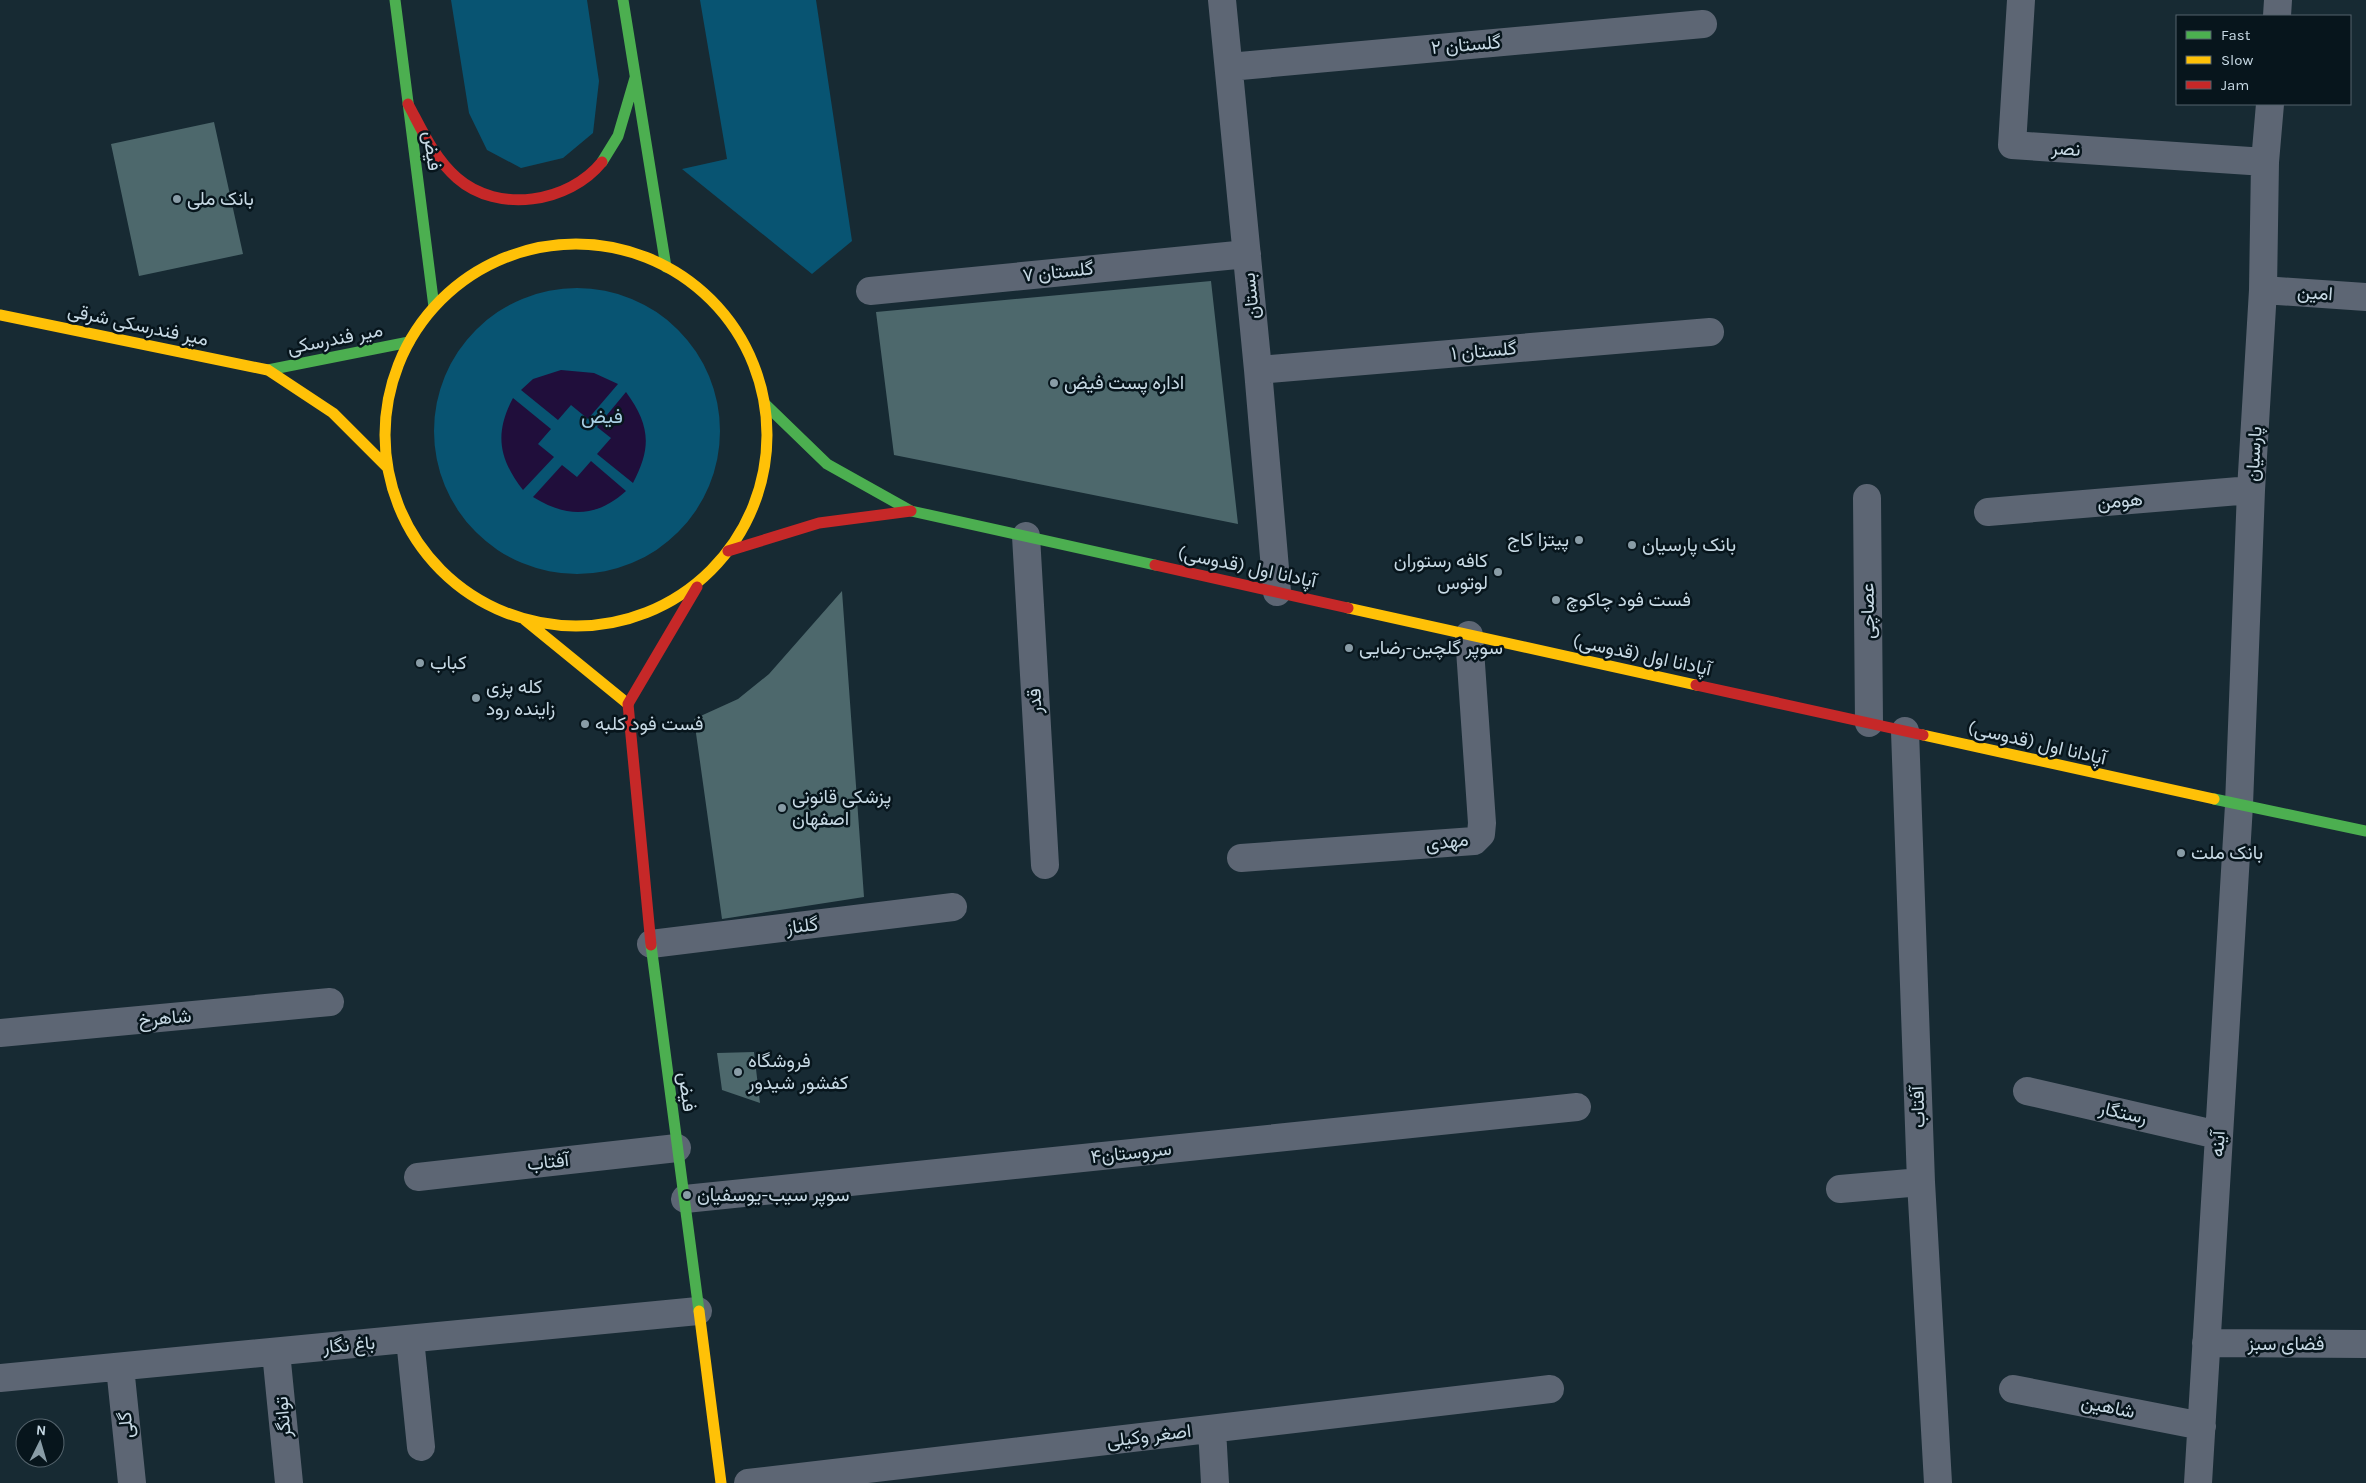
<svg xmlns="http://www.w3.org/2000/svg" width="2366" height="1483" font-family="Karla,Vazirmatn,sans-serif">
	<rect width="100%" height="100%" fill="#172a33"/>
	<path fill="#085472" d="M 451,0 L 587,0 L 599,81 L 593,133 L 563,158 L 521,168 L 487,150 L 469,113 Z
		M 700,0 L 816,0 L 852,241 L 812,274 L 682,169 L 727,159 Z
		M434 431a143 143 0 1 1 286 0a143 143 0 1 1-286 0Z"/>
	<path fill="#200e3b" d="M 561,370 L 594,373 L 618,384 L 588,419 L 571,405 L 558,420 L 521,390 L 533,379 Z
		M 626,392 C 650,425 652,447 633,483 L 597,454 L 611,438 L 597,427 Z
		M 513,398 L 551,429 L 538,444 L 554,457 L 523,490 C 499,459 494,434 513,398 Z
		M 591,461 L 626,491 C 596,518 567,518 533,497 L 562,465 L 577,477 Z"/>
	<path fill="#4d686c" d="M 214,122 L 243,254 L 139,276 L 111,144 Z
		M 1211,281 L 1238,524 L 894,455 L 876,312 Z
		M 842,591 L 864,897 L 722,919 L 694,719 L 738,699 L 769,674 Z
		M 754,1052 L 760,1103 L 722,1090 L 717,1053 Z"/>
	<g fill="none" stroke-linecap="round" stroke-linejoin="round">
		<path stroke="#5d6674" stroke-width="28" d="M 1222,0 L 1258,370 L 1277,592
			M 2021,0 L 2012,145 L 2265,162
			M 2277,16 L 2278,0
			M 1229,67 L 1703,24
			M 2263,290 L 2366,297
			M 870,291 L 1247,254
			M 1258,370 L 1710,332
			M 1867,498 L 1869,723
			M 1988,512 L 2251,490
			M 1026,536 L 1045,865
			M 1905,731 L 1921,1182 L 1938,1483
			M 1241,858 L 1474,841 L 1481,834 L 1482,823 L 1469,635
			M 651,944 L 953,907
			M 0,1033 L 330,1002
			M 2027,1091 L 2218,1135
			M 418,1177 L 677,1148
			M 1840,1189 L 1921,1182
			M 685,1199 L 1577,1107
			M 410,1339 L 421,1447
			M 2206,1343 L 2366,1344
			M 276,1352 L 289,1483
			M 120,1367 L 132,1483
			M 0,1378 L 698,1311
			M 2013,1389 L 2202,1426
			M 1212,1429 L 1215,1483
			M 748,1483 L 1550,1389
			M 2198,1483 L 2239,805 L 2251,490 L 2263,290 L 2265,162 L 2270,104"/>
		<path stroke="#4caf50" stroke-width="11" d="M 395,0 L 434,307
			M 623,0 L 666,267
			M 602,162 L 618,136 L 635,78
			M 268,370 L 409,342
			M 765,404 L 827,464 L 911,511 L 1155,565
			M 2214,799 L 2366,831
			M 651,945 L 699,1311"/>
		<path stroke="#ffc107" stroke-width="11" d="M385 435a191 191 0 1 1 382 0a191 191 0 1 1-382 0Z
			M 0,315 L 268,370 L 333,413 L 387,467
			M 1348,608 L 1696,685
			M 525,620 L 628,704
			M 1923,735 L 2214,799
			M 699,1311 L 721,1483"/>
		<path stroke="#c62828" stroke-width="11" d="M 408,104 C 422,130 434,158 457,178 C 498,214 569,203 602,162
			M 728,551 L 819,523 L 911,511
			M 1155,565 L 1348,608
			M 1696,685 L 1923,735
			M 628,704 L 651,945
			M 628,704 L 697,587"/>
	</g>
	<g fill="#899ca6" stroke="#07151c" stroke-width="2">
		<circle cx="177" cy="199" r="5"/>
		<circle cx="1054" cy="383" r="5"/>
		<circle cx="1579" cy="540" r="5"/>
		<circle cx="1632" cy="545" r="5"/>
		<circle cx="1498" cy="572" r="5"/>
		<circle cx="1556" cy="600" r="5"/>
		<circle cx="1349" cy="648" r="5"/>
		<circle cx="420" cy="663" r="5"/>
		<circle cx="476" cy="698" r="5"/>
		<circle cx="585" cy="724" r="5"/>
		<circle cx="782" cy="808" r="5"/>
		<circle cx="2181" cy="853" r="5"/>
		<circle cx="738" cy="1072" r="5"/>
		<circle cx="687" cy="1195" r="5"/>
	</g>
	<g text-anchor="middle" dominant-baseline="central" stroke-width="5" stroke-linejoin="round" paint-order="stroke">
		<g font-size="19" fill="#c7d9e4" stroke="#07151c">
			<text transform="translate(1466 45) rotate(-5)">گلستان ۲</text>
			<text transform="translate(2066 149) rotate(4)">نصر</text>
			<text transform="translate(432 151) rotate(83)">فیض</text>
			<text transform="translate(1058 272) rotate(-6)">گلستان ۷</text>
			<text transform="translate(2315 293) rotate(4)">امین</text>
			<text transform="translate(1251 296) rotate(-96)">بستان</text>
			<text transform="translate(138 325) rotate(12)">میر فندرسکی شرقی</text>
			<text transform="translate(335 339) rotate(-11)">میر فندرسکی</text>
			<text transform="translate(1484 351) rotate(-5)">گلستان ۱</text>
			<text transform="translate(2254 454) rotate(-87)">پارسیان</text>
			<text transform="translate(2120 501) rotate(-5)">هومن</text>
			<text transform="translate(1247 567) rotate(12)">آپادانا اول (قدوسی)</text>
			<text transform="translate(1868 611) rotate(-91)">عصاچی</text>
			<text transform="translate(1642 655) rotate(12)">آپادانا اول (قدوسی)</text>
			<text transform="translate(1035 701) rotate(-93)">قدر</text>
			<text transform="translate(2037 743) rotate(13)">آپادانا اول (قدوسی)</text>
			<text transform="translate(1447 842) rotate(-7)">مهدی</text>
			<text transform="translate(802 926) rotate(-7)">گلناز</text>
			<text transform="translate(165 1018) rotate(-5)">شاهرخ</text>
			<text transform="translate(687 1092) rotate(83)">فیض</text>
			<text transform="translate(1918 1107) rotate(-92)">آفتاب</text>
			<text transform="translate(2123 1113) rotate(13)">رستگار</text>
			<text transform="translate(2218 1144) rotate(-87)">آینه</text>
			<text transform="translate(1131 1153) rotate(-6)">سروستان۴</text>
			<text transform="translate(548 1162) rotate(-6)">آفتاب</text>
			<text x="2286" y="1344">فضای سبز</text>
			<text transform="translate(349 1345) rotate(-5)">باغ نگار</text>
			<text transform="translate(2108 1407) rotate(11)">شاهین</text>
			<text transform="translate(283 1417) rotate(-95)">توانگر</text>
			<text transform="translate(126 1425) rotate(-96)">گلی</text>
			<text transform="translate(1149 1436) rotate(-7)">اصغر وکیلی</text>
		</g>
		<g font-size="19" fill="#c7d9e4" stroke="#07151c" text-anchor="start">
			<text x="187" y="199">بانک ملی</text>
			<text x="1064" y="383">اداره پست فیض</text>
			<text x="1569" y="540" text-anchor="end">پیتزا کاج</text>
			<text x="1642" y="545">بانک پارسیان</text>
			<text x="1488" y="561" text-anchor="end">کافه رستوران<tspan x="1488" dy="22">لوتوس</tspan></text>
			<text x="1566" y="600">فست فود چاکوچ</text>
			<text x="1359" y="648">سوپر گلچین-رضایی</text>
			<text x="430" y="663">کباب</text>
			<text x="486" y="687">کله پزی<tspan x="486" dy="22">زاینده رود</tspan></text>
			<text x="595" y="724">فست فود کلبه</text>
			<text x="792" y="797">پزشکی قانونی<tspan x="792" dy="22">اصفهان</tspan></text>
			<text x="2191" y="853">بانک ملت</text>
			<text x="748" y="1061">فروشگاه<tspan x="748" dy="22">کفشور شیدور</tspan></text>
			<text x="697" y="1195">سوپر سیب-یوسفیان</text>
		</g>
		<g font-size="20" fill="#a9cfe4" stroke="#07151c">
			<text x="602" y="416">فیض</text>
		</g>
	</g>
	<rect x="2176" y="15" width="175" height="90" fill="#07151c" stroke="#54636c"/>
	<rect x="2186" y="31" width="25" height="8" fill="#4caf50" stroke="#54636c"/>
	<text x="2221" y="40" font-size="15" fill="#c7d9e4">Fast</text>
	<rect x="2186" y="56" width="25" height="8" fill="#ffc107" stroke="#54636c"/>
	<text x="2221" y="65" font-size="15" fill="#c7d9e4">Slow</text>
	<rect x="2186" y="81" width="25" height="8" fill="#c62828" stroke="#54636c"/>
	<text x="2221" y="90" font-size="15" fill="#c7d9e4">Jam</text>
	<g transform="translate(40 1443) rotate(5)"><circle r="24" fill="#07151c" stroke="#54636c"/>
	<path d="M0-4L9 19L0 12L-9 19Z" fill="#899ca6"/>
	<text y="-8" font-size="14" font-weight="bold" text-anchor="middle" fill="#c7d9e4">N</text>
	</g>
</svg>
